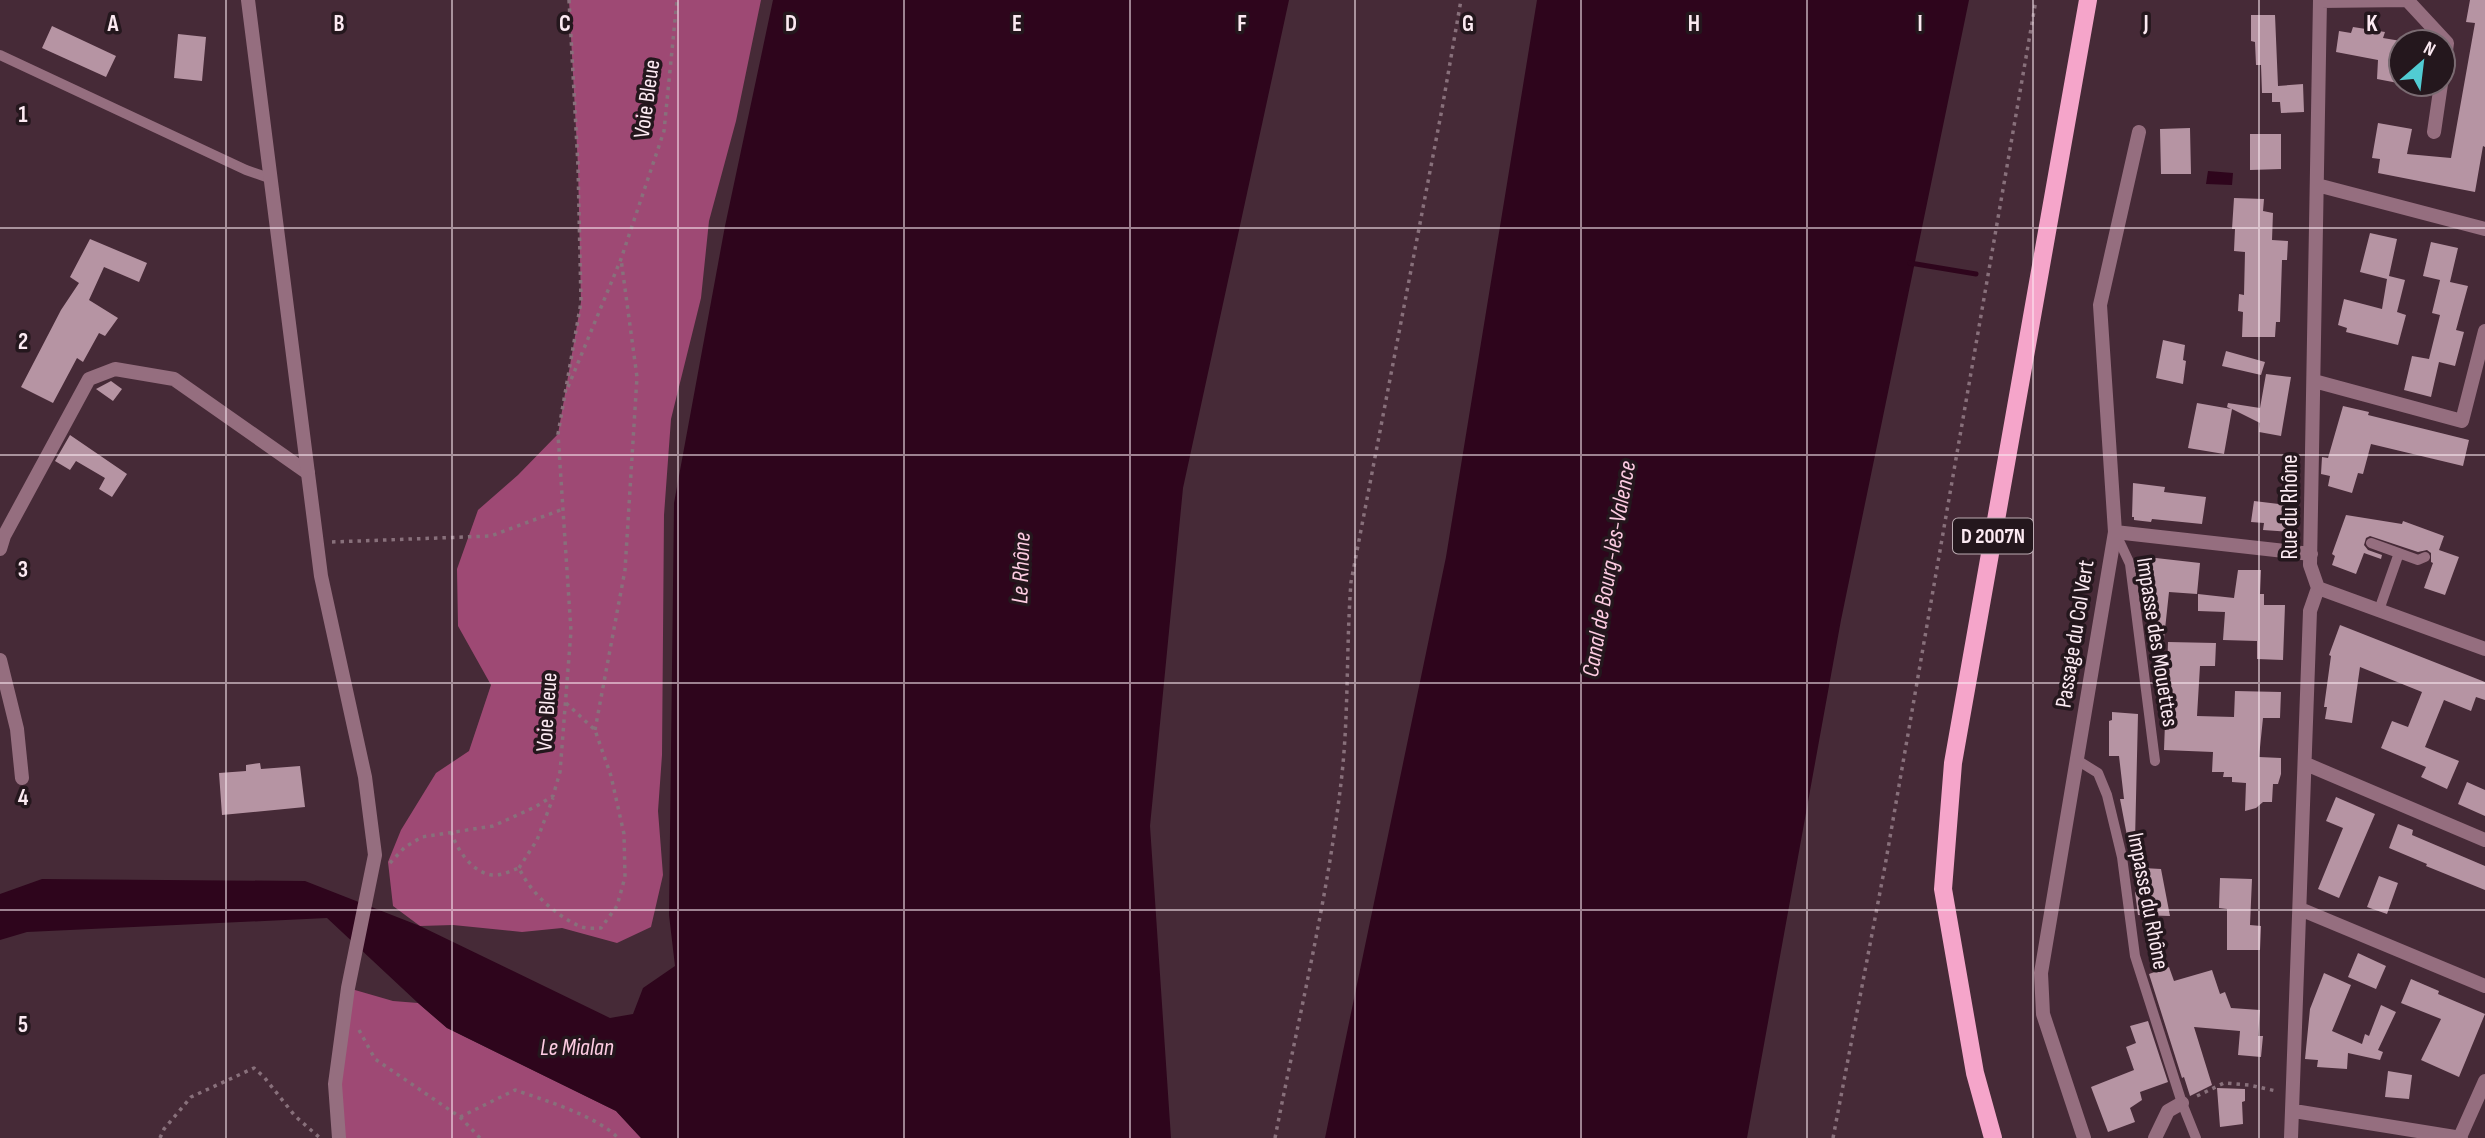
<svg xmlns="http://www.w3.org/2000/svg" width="2485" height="1138" font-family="'Sofia Sans Condensed',sans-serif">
	<rect width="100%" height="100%" fill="#462a37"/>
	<path fill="#9e4974" d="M 569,0 L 761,0 L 736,121 L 709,221 L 701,298 L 671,419 L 664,515 L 662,755 L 658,811 L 663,875 L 651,927 L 617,943 L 562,928 L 522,932 L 453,925 L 420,926 L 393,906 L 388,862 L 401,830 L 436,773 L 469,751 L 491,685 L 458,626 L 457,569 L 478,510 L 518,475 L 558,434 L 581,302 L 578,166 Z
		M 348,988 L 393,1001 L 418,1003 L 447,1028 L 616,1111 L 641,1138 L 339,1138 L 335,1108 Z"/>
	<path fill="#2e051c" d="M 773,0 L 1289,0 L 1183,488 L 1150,826 L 1171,1138 L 641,1138 L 616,1111 L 447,1028 L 418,1003 L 327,918 L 27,932 L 0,940 L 0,894 L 42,879 L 305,881 L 420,926 L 610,1018 L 633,1014 L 643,988 L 675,966 L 669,915 L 674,503 L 725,226 Z
		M 1537,0 L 1969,0 L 1841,620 L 1747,1138 L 1325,1138 L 1446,557 Z
		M 2208,171 L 2233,173 L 2232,185 L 2206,184 Z"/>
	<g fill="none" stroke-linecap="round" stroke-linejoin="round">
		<path stroke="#2e051c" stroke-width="5" d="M 1910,263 L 1976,274"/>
	</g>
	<path fill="#b694a3" d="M 2470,0 L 2485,0 L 2485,147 L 2483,146 L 2475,192 L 2378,173 L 2380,159 L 2372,158 L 2378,123 L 2412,129 L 2407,154 L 2451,158 L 2475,23 L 2466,22 Z
		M 2251,15 L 2275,15 L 2278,86 L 2303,84 L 2304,112 L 2281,113 L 2280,102 L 2272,102 L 2272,93 L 2262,93 L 2261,65 L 2256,65 L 2255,42 L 2251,41 Z
		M 52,26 L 116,56 L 106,77 L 42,48 Z
		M 2353,27 L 2385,32 L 2383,38 L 2401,41 L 2401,75 L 2399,75 L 2398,83 L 2377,79 L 2378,60 L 2336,52 L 2339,31 L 2351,33 Z
		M 178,34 L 206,37 L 202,81 L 174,78 Z
		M 2190,128 L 2191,174 L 2161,174 L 2160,129 Z
		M 2250,134 L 2281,134 L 2281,169 L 2250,170 Z
		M 2234,198 L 2264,199 L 2263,211 L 2273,213 L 2272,240 L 2288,241 L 2287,260 L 2282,260 L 2280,322 L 2276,322 L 2275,337 L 2242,337 L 2243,312 L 2238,311 L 2239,294 L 2244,295 L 2245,252 L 2234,251 L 2235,229 L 2232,229 Z
		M 2370,233 L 2397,239 L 2389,276 L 2405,280 L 2397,312 L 2406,315 L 2398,345 L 2346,332 L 2347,328 L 2338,325 L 2344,299 L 2382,309 L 2387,279 L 2360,272 Z
		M 90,239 L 147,263 L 139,282 L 104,267 L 89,300 L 118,318 L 105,336 L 99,333 L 83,362 L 77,358 L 53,403 L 21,387 L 61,310 L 79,283 L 70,277 Z
		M 2431,242 L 2458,248 L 2450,282 L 2468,286 L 2456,330 L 2464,332 L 2455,366 L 2439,362 L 2431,397 L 2404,390 L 2412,356 L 2429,359 L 2440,315 L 2432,313 L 2440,280 L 2423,276 Z
		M 2163,340 L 2185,345 L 2183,360 L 2186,361 L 2183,384 L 2156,378 Z
		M 2226,351 L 2265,362 L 2261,375 L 2222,366 Z
		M 2266,374 L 2291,377 L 2281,436 L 2259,432 L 2260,423 L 2232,409 L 2224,454 L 2188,448 L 2197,403 L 2231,409 L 2227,407 L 2228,403 L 2260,408 Z
		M 111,381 L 122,389 L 113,401 L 96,389 Z
		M 2343,406 L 2369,412 L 2368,415 L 2469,440 L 2463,466 L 2371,444 L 2363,474 L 2358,473 L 2352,493 L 2328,486 L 2330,476 L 2321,474 L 2322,457 L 2328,458 Z
		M 70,435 L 127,474 L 112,497 L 99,489 L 105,478 L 76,461 L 70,470 L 55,461 Z
		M 2133,483 L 2165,487 L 2164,492 L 2206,497 L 2202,524 L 2152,519 L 2151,522 L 2134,520 L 2134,517 L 2132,517 Z
		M 2254,501 L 2287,505 L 2286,508 L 2297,509 L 2292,532 L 2263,530 L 2264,523 L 2251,522 Z
		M 2346,515 L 2402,524 L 2403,521 L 2444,536 L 2439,550 L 2459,557 L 2445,595 L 2424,588 L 2433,563 L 2431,562 L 2431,553 L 2427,550 L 2418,552 L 2370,536 L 2366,538 L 2364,545 L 2368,550 L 2382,555 L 2381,559 L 2364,553 L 2356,574 L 2332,565 L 2335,556 L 2332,554 Z
		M 2147,557 L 2200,563 L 2197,594 L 2169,592 L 2163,648 L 2157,648 L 2150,591 L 2141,590 L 2138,567 L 2146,567 Z
		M 2238,570 L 2261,570 L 2260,594 L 2264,594 L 2264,605 L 2285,605 L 2283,660 L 2257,659 L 2257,641 L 2223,640 L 2225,612 L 2198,611 L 2198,594 L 2234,598 Z
		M 2340,625 L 2485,682 L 2485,700 L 2476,697 L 2471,711 L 2444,700 L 2425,747 L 2459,761 L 2447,789 L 2421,777 L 2426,767 L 2381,748 L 2392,721 L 2408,727 L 2422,692 L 2360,667 L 2352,723 L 2325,719 L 2327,707 L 2324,707 L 2331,656 L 2329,655 Z
		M 2168,642 L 2216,643 L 2215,666 L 2200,666 L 2197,716 L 2234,717 L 2235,691 L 2281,692 L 2280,718 L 2263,718 L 2259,757 L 2281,758 L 2281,774 L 2278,784 L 2273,784 L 2272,802 L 2263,802 L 2256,808 L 2245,811 L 2246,783 L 2232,782 L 2232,777 L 2223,777 L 2224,772 L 2212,772 L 2213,752 L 2164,750 Z
		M 2112,712 L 2138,714 L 2135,841 L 2128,841 L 2120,799 L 2124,799 L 2119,756 L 2109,756 L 2109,721 L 2112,720 Z
		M 260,763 L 261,769 L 300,766 L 305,807 L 222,815 L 219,773 L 246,771 L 246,765 Z
		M 2467,782 L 2485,790 L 2485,816 L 2458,804 Z
		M 2336,797 L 2375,814 L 2339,898 L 2318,889 L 2343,828 L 2326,821 Z
		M 2398,824 L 2413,830 L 2412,835 L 2485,866 L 2485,890 L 2426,866 L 2427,864 L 2389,848 Z
		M 2143,868 L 2161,869 L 2170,916 L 2138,915 L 2135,892 L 2146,889 Z
		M 2379,876 L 2398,883 L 2387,914 L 2367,907 Z
		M 2220,878 L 2252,879 L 2250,925 L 2261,926 L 2260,950 L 2227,950 L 2227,909 L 2219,908 Z
		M 2358,953 L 2386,966 L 2376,989 L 2348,977 Z
		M 2169,967 L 2174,981 L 2212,970 L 2220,994 L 2225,992 L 2231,1008 L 2260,1010 L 2258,1036 L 2263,1036 L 2261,1057 L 2238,1055 L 2240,1031 L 2194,1027 L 2212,1085 L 2190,1096 L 2184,1077 L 2182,1078 L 2149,974 Z
		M 2324,973 L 2351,985 L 2332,1031 L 2362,1044 L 2365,1034 L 2369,1036 L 2381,1005 L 2396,1012 L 2378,1050 L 2383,1052 L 2380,1060 L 2348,1053 L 2347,1069 L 2317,1067 L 2318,1060 L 2305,1059 L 2310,1009 Z
		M 2411,979 L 2439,991 L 2438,994 L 2485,1014 L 2459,1077 L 2421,1060 L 2441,1019 L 2401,1003 Z
		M 2148,1021 L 2168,1082 L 2140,1092 L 2142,1100 L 2130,1108 L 2135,1122 L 2108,1132 L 2091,1087 L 2134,1070 L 2126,1047 L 2136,1043 L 2130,1026 Z
		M 2388,1071 L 2412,1075 L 2409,1099 L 2385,1097 Z
		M 2217,1088 L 2245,1089 L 2245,1101 L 2242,1102 L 2243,1124 L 2220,1127 Z"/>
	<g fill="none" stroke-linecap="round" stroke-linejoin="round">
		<path stroke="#88707b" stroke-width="3.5" stroke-dasharray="3.5 5" stroke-linecap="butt" d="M 568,387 L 621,259 L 664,131 L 677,0
			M 332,542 L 491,536 L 563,509
			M 595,730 L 625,570 L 637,377 L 621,259
			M 451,832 C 457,849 471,872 492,875 C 501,876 510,871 519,868 C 530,892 554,914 579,926 C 585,929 594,928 601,928 L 617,906 L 625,877 L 624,834 L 611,776 L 595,730 L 566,703
			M 390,863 L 405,847 L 422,837 L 493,826 L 535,807 L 553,796 L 560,772 L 571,631 L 558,434 L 581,302 L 578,166 L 569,0
			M 519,868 L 537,840 L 553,798
			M 359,1030 L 375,1059 L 460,1117 L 480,1138
			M 2197,1096 L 2224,1083 L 2249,1085 L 2276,1091
			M 460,1117 L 515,1090 C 544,1100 597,1116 618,1138
			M 160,1138 L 164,1129 L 191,1097 L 254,1068 L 264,1077 L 295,1116 L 320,1138
			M 1275,1138 C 1298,1020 1327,902 1341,783 C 1349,716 1346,649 1351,582 L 1442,109 L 1461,0
			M 1833,1138 L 1885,866 L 2036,0"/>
		<path stroke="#956e7f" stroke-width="10" d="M 0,55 L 246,170 L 269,178
			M 2115,532 L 2130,564 L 2155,761
			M 2371,543 L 2418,560 L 2425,557
			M 2379,610 L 2399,553
			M 2077,760 L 2098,773 L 2107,795 L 2122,857 L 2135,956 L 2182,1103 L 2196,1138"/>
		<path stroke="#956e7f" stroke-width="14" d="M 2320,1 L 2408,0
			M 2408,1 L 2447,43 L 2443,73
			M 2434,132 L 2441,84
			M 2317,185 L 2485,229
			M 2314,381 L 2462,421 L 2485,331
			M 2115,532 L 2311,554
			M 0,549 L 4,536 L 89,379 L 115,369 L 174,379 L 308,473
			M 2318,588 L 2485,649
			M 0,660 L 17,729 L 22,778
			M 2306,764 L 2485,840
			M 2300,909 L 2485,986
			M 2294,1111 L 2461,1138
			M 2460,1137 L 2485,1081
			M 2084,1138 L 2043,1014 L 2041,973 L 2115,532 L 2100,305 L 2139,132
			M 2155,1138 L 2168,1111 L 2182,1103
			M 2291,1138 L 2310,611 L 2318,588 L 2310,565 L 2320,0"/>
		<path stroke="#956e7f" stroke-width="14" d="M 248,0 L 321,576 L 365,777 L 375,855 L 348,988 L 335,1084 L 339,1138"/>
		<path stroke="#f5a5ca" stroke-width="18" d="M 1993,1138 L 1975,1073 L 1943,889 L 1953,763 L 2088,0"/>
	</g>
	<path fill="none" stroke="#fceaf2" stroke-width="2" stroke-opacity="0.55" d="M 226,0 L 226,1138M 452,0 L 452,1138M 678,0 L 678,1138M 904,0 L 904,1138M 1130,0 L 1130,1138M 1355,0 L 1355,1138M 1581,0 L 1581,1138M 1807,0 L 1807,1138M 2033,0 L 2033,1138M 2259,0 L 2259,1138M 0,228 L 2485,228M 0,455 L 2485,455M 0,683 L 2485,683M 0,910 L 2485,910"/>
	<g text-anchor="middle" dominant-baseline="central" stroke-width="7" stroke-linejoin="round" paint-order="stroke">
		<rect fill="#24171d" stroke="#bbabb2" stroke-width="2" x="1953" y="518.5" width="80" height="35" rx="5"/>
		<g font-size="21" font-weight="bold" fill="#fceaf2">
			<text x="1993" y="536">D 2007N</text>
		</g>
		<g font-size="23" fill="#fceaf2" stroke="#24171d">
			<text transform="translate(647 99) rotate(-82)">Voie Bleue</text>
			<text transform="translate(2290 507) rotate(-90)">Rue du Rhône</text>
			<text transform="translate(2075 634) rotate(-81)">Passage du Col Vert</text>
			<text transform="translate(2157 642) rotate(81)">Impasse des Mouettes</text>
			<text transform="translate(547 712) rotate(-86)">Voie Bleue</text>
			<text transform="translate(2148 901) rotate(79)">Impasse du Rhône</text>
		</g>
		<g font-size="24" font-style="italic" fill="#fdcce2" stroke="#24171d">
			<text transform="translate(1021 568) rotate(-88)">Le Rhône</text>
			<text transform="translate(1609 569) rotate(-80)">Canal de Bourg-lès-Valence</text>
			<text x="577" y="1047">Le Mialan</text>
		</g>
	</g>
	<g font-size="23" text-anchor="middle" font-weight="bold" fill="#fceaf2" stroke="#24171d" stroke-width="7" stroke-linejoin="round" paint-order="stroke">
		<text x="113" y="31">A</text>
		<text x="339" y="31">B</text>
		<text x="565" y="31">C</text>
		<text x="791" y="31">D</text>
		<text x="1017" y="31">E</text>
		<text x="1242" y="31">F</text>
		<text x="1468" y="31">G</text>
		<text x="1694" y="31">H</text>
		<text x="1920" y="31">I</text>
		<text x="2146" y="31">J</text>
		<text x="2372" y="31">K</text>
		<text x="23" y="122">1</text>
		<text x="23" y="349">2</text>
		<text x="23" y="577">3</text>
		<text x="23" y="805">4</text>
		<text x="23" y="1032">5</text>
	</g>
	<g transform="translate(2422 63) rotate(28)"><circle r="33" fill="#24171d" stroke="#7a6b72" stroke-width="2"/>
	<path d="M0-5L12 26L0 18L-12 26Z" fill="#51ccd3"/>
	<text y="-10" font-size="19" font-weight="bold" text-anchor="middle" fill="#fceaf2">N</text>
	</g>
</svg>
